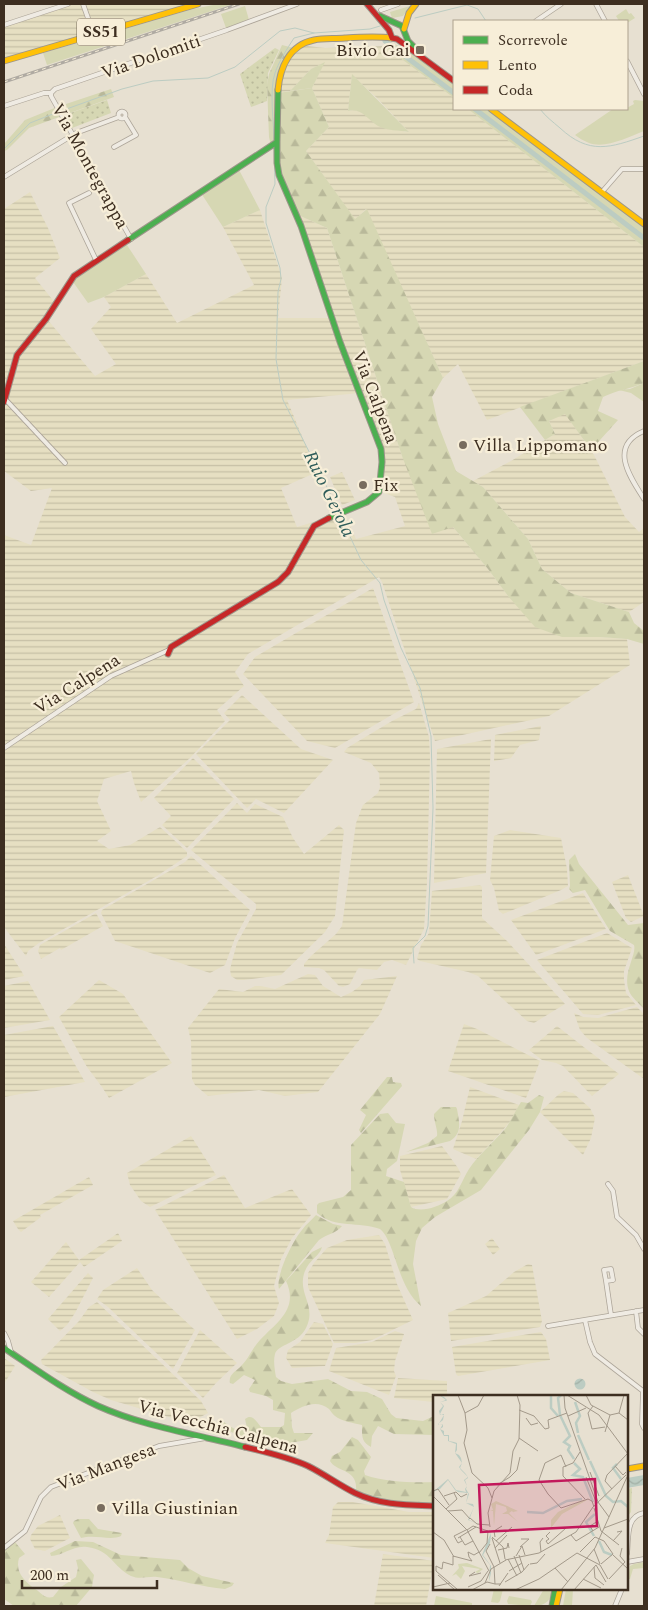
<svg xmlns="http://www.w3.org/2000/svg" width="648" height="1610" font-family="Spectral,serif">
	<defs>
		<pattern id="farmland-rules" width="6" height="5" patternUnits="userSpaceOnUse" patternTransform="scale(1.25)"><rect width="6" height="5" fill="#e6dfc2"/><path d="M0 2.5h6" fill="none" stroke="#c6c0a6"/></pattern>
		<pattern id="forest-firs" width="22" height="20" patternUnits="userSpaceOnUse" patternTransform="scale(1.25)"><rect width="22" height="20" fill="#d6d7b3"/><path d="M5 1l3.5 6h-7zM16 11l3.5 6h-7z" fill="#b9b99a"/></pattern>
		<pattern id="park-dots" width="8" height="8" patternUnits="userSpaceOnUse" patternTransform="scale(1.25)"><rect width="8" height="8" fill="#d6d7b3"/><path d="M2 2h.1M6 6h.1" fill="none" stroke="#b9b99a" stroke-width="1.8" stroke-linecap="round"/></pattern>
		<pattern id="water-waves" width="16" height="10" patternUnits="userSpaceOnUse" patternTransform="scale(1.25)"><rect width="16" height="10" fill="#bcccc2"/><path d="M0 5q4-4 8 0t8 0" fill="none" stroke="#a2b0a6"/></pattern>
	</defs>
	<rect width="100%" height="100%" fill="#e7e0d1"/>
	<path fill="url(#farmland-rules)" fill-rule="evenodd" d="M 68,4 L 190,4 L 4,61 L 4,25 Z
		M 299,45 L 325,48 L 384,46 L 454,98 L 454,109 L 468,109 L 644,247 L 644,361 L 487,420 L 458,364 L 443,378 L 366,209 L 355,220 L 306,151 L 329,127 L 312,88 L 324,63 L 311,69 L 290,91 L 278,93 L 285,63 ZM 352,75 L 377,98 L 409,132 L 384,128 L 360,111 L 354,110 L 348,111 Z
		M 30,192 L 48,228 L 60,258 L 35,278 L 56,304 L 47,319 L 95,376 L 116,364 L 91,329 L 111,307 L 104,297 L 146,274 L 177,323 L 254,285 L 223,227 L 260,210 L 282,278 L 278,318 L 331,318 L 296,214 L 327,228 L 402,456 L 453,527 L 488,569 L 508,596 L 600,637 L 627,639 L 630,665 L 549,716 L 435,741 L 382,582 L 379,577 L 248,654 L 235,672 L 244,686 L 217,710 L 225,721 L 190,758 L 141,802 L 134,783 L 131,771 L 104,779 L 97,801 L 111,831 L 97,841 L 109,849 L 130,845 L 160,827 L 187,852 L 187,856 L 157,876 L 39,943 L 28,951 L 26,956 L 4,927 L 4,535 L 31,545 L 52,488 L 31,491 L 4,471 L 4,209 ZM 360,393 L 382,461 L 379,491 L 395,497 L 405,526 L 356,539 L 344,513 L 297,527 L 281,488 L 317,472 L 287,400 Z
		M 565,413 L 594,455 L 625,517 L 639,532 L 644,528 L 644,602 L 629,612 L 571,593 L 542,569 L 528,539 L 483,487 L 473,481 L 511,461 L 555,434 L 549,421 Z
		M 342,472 L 355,500 L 342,505 L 330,477 Z
		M 373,588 L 414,702 L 335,748 L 307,741 L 243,674 L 255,657 Z
		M 242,695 L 301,749 L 333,760 L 284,813 L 256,799 L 247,808 L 196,754 L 230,720 L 224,713 Z
		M 419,703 L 429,737 L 430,757 L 427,882 L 424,929 L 406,965 L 392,960 L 384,962 L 377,970 L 359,968 L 357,970 L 350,984 L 343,987 L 339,986 L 324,970 L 319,968 L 304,967 L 304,964 L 311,956 L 336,934 L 342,926 L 356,823 L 363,805 L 378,793 L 380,787 L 379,773 L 371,763 L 344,752 L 347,748 L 392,721 L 416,709 Z
		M 541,726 L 539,740 L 520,745 L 511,758 L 494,761 L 495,735 Z
		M 491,739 L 486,873 L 434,883 L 437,749 Z
		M 193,758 L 234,799 L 187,848 L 162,825 L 171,816 L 154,798 Z
		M 237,803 L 247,813 L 255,804 L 283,817 L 293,838 L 304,854 L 339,825 L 344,830 L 335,916 L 325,932 L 281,975 L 244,980 L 237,980 L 231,976 L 230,969 L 237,943 L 256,909 L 256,904 L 191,850 Z
		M 510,830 L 561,838 L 567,869 L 568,886 L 561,890 L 503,914 L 499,911 L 494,888 L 490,880 L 494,836 Z
		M 191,856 L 250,910 L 235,938 L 225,965 L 210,973 L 115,941 L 101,913 L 102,910 L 185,862 Z
		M 628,875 L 644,916 L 631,922 L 626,918 L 612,882 Z
		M 480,885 L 482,887 L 482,918 L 507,941 L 565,1004 L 534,1023 L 527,1021 L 478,976 L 468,972 L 420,961 L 417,959 L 421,945 L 429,933 L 432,891 Z
		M 583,893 L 606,929 L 536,955 L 511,920 Z
		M 96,913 L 103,926 L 61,950 L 60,948 L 41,959 L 38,951 L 40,945 Z
		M 607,933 L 632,948 L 624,971 L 624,980 L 626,993 L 636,1005 L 598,1015 L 583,1014 L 537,960 Z
		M 4,944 L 22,972 L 24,976 L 4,980 Z
		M 308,974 L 315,975 L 323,986 L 341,997 L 352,992 L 360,986 L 364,980 L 397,976 L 380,1014 L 318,1092 L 285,1096 L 259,1090 L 208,1096 L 195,1085 L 192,1079 L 191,1041 L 188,1028 L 219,989 L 243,992 L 255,986 L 261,986 L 275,989 Z
		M 99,980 L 123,994 L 172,1063 L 109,1098 L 102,1087 L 87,1067 L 59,1017 Z
		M 28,981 L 50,1020 L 4,1028 L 4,986 Z
		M 637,1007 L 644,1014 L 644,1079 L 587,1038 L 580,1030 L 574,1013 L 583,1017 L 598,1018 Z
		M 464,1024 L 477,1029 L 540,1061 L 526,1098 L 448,1071 Z
		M 53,1026 L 85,1082 L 4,1097 L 4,1035 Z
		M 557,1026 L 585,1048 L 619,1074 L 592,1096 L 563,1066 L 556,1063 L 542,1060 L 529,1050 Z
		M 470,1087 L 519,1105 L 511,1120 L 503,1130 L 476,1159 L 453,1149 L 462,1121 Z
		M 564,1091 L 573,1093 L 590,1108 L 595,1118 L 591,1138 L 583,1155 L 540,1112 L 559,1094 Z
		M 191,1136 L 216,1175 L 150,1207 L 141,1201 L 130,1185 L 127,1173 Z
		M 442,1146 L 458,1168 L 461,1174 L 457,1181 L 447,1199 L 411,1207 L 400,1170 L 400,1156 Z
		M 224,1175 L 245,1208 L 292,1189 L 311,1215 L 292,1238 L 281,1259 L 274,1286 L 279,1303 L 274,1316 L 257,1329 L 237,1339 L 155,1210 Z
		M 89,1177 L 93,1185 L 40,1215 L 41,1217 L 21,1232 L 18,1229 L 13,1221 Z
		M 118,1233 L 122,1241 L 84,1267 L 80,1262 L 49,1297 L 31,1282 L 66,1242 L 79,1260 Z
		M 379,1235 L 385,1244 L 397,1284 L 413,1320 L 372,1340 L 355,1343 L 334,1343 L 308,1287 L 308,1273 L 314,1263 L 327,1248 L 347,1240 Z
		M 492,1238 L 500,1249 L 493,1255 L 485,1244 Z
		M 528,1264 L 532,1265 L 542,1321 L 540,1327 L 451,1341 L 448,1313 L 486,1296 L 514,1272 Z
		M 137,1268 L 152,1290 L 195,1330 L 173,1369 L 108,1307 L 97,1299 L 103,1290 Z
		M 88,1273 L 93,1278 L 75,1313 L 67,1325 L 60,1331 L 48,1319 Z
		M 97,1302 L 201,1401 L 208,1413 L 189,1423 L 111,1400 L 93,1392 L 42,1364 L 41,1360 L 49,1352 L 79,1321 L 89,1307 Z
		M 314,1322 L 323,1324 L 333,1344 L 325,1366 L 292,1368 L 286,1358 L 288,1350 L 300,1342 Z
		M 200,1330 L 237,1363 L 216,1383 L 203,1398 L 177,1373 Z
		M 395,1331 L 404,1334 L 395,1361 L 394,1371 L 396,1376 L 389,1395 L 329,1371 L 336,1348 L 372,1342 Z
		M 541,1332 L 546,1339 L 550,1360 L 458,1376 L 456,1374 L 452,1347 Z
		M 4,1358 L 15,1366 L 4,1384 Z
		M 398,1378 L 447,1381 L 447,1396 L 434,1396 L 434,1402 L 394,1398 Z
		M 338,1502 L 353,1502 L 409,1512 L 434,1512 L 434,1558 L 325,1543 L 329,1535 L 333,1507 Z
		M 60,1515 L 70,1538 L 45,1551 L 35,1549 L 30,1539 L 31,1535 L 38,1526 Z
		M 383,1554 L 434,1561 L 426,1606 L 374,1606 Z"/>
	<path fill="#d6d7b3" d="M 218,4 L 233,4 L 47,65 L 43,53 L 193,9 Z
		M 409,4 L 412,4 L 403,16 L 392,18 L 390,12 L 410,6 Z
		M 245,6 L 249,20 L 226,28 L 221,14 Z
		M 626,9 L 629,14 L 631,13 L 635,18 L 627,23 L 627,21 L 619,21 L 616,16 Z
		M 386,40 L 405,49 L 406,48 L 454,84 L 454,98 L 384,46 Z
		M 325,62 L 312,88 L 290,91 L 311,69 Z
		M 352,74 L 409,132 C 399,130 387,131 378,126 C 368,120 361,107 348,111 Z
		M 635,100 L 644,101 L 644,131 C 628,137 606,149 589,143 C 584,141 579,138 575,135 L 613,109 L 625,109 L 634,104 L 633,101 Z
		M 468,109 L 488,109 L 644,224 L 644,247 Z
		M 238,168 L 260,210 L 223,227 L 201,193 Z
		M 125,242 L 146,274 L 104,297 L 88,303 L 71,279 Z
		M 644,383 L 644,402 L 631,393 L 619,390 L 630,389 Z
		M 644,1562 L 644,1568 L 633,1569 L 630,1579 L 628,1579 L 630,1566 L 634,1564 Z
		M 494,1589 L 503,1589 L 500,1601 L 498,1603 L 491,1602 Z
		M 544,1589 L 553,1589 C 552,1599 546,1606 534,1606 Z
		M 566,1589 L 573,1589 L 572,1606 L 563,1606 Z
		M 436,1596 L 472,1603 L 472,1606 L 434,1606 Z
		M 509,1596 L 531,1600 L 532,1602 L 530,1606 L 508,1604 L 507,1601 Z"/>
	<path fill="url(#forest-firs)" d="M 282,45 L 294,48 L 285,62 L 278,93 L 312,88 L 329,127 L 306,151 L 355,219 L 367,209 L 443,378 L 432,397 L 438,424 L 456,471 L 483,487 L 528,539 L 542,569 L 571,593 L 629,612 L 634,623 L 644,631 L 644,644 L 627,639 L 600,637 L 562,637 L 535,627 L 508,596 L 488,569 L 453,527 L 432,534 L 402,456 L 327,228 L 296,214 L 279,175 L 277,142 L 271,146 L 269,137 L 267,85 L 269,74 Z
		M 111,89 L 114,97 L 29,128 L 7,150 L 4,151 L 4,144 L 25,120 L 57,107 Z
		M 644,361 L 644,383 C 630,389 617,390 603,397 L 598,411 L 618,420 L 591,450 L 565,414 L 549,421 L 555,434 L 545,440 L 520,407 Z
		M 575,854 L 579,864 L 628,925 L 644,923 L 644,1009 C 640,1004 631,997 629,991 C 622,973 637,955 634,945 L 610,931 L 585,890 L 573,893 L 569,889 L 570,886 L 569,860 Z
		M 387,1077 L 392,1077 L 393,1082 L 401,1083 L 402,1086 L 361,1133 L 359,1130 L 366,1115 L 360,1110 Z
		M 539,1095 L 544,1097 L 540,1112 L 529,1130 L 481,1190 L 435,1217 L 422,1228 L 416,1241 L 413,1264 L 421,1306 C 405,1293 399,1269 392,1250 C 389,1242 386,1234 380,1229 C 359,1221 335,1229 317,1213 L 317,1205 L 319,1203 L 343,1197 L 351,1190 L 351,1145 L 380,1114 L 388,1113 L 396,1123 L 405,1124 L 397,1161 L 387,1169 L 386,1176 L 404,1182 L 411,1207 C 420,1213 438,1207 447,1201 C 458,1195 462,1180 469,1169 C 479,1154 493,1143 505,1129 C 511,1121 515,1111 521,1102 L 528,1103 Z
		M 441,1107 L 456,1107 L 457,1109 C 459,1121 463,1133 450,1141 L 406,1152 L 428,1143 L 437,1136 C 438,1130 434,1122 434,1114 Z
		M 316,1215 L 333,1224 L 342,1226 C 337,1233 327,1234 319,1240 L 279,1289 C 275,1277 293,1240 302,1230 C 306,1224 312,1220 316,1215 Z
		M 322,1247 C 320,1257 305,1261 303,1279 C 301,1297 316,1308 306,1328 C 298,1344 278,1344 275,1354 C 273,1361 275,1371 276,1377 L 281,1381 L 292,1384 L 328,1379 L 351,1391 L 367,1392 L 382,1399 L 391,1414 L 396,1418 L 423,1421 L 434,1416 L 434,1435 L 394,1434 L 378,1426 L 372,1436 L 371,1447 C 361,1442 362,1435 362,1425 C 353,1423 341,1421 335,1416 C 332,1414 331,1411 329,1409 C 317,1399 302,1406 291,1413 L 292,1427 L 294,1433 L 313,1433 L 307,1440 L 273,1446 L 239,1436 L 220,1426 L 218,1423 L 223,1421 C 230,1427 236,1431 245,1430 L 247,1428 L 245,1419 C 252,1413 256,1421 261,1427 L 281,1427 L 284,1425 L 285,1413 L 273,1410 L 273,1400 L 266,1396 L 250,1392 L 249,1389 L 255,1380 L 244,1375 L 233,1384 L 230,1383 C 228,1374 237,1371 242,1365 C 249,1358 253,1347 260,1340 C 277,1322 299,1309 286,1281 L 312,1252 Z
		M 352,1437 L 358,1440 L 371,1457 L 364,1471 L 365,1475 C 385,1482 414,1483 434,1482 L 434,1503 C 406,1502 382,1501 356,1490 C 358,1469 336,1472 330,1461 L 332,1456 L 340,1452 Z
		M 78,1519 L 89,1519 L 98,1529 L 122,1533 L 121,1536 C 110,1541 95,1534 81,1538 L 73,1523 L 74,1521 Z
		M 75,1541 L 93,1542 L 121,1555 L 180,1560 L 188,1568 L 202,1576 L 234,1583 L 232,1586 L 225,1589 C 202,1587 180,1580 157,1577 C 148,1576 140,1580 131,1576 C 113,1567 111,1550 87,1547 C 73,1545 63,1556 51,1556 L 50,1553 Z
		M 15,1542 L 25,1554 L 19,1558 C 15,1572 24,1581 35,1589 C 42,1593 44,1599 53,1597 L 61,1587 L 76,1577 L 78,1568 L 76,1560 L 81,1559 L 94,1575 L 92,1587 L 76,1606 L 14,1606 L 4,1599 L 4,1551 Z"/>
	<path fill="url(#park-dots)" d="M 275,48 L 279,50 L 268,73 L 267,101 L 251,107 L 240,74 Z
		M 107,100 L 111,113 L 72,128 L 65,115 Z
		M 632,1488 L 631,1512 L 627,1517 L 627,1489 Z"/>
	<path fill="url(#water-waves)" d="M574.5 1384a5.5 5.5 0 1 1 11 0a5.5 5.5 0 1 1-11 0Z
		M 644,1475 L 644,1485 L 627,1488 L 627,1478 Z"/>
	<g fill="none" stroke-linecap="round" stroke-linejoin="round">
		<path stroke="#bcccc2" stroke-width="1" d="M 415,18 L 467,5 L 478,9 L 486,21
			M 540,109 C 545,116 553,122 560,128 C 589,155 610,148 644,136
			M 61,111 L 122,89 L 153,81 L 208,78 L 235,67 L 280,31 L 295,28 L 314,33 L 370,29 L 380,26
			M 274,141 C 274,124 269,89 275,73 C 279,61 287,49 294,38 L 314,33
			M 274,145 L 275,184 L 266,207 L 266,223 L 280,268 L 281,279 L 278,292 L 276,359 L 283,400 L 339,511
			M 4,149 L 30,123 L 58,112
			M 340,515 L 361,560 L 380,583 L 384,600 L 401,648 L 420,688 L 431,736 L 433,808 L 428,926 L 425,936 L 413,948 L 414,963"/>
		<path stroke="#bcccc2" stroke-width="5" d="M 385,41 L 454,93
			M 475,109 L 644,238"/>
		<g stroke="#ada599" stroke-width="5.5">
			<path id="street" d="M 83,4 L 94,35
				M 596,4 L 605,21
				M 381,10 L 398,4
				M 536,21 L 561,4
				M 4,25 L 68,4
				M 627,61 L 644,94
				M 51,93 L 51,96 L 131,239
				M 4,106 L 44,93 L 51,93 L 55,89 L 227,30 L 297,4
				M118.5 115a3.5 3.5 0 1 1 7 0a3.5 3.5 0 1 1-7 0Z
				M 114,147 L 136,135 L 125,117
				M 4,177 L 76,133 L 119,117
				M 602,192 L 622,169 L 644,169
				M 89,193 L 69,203 L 96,260
				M 5,399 L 65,463
				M 644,431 C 608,446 630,477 644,499
				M 4,748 L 111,676 L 169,650
				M 608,1184 L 613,1191 L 617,1217 L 636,1235 L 644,1249
				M 606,1281 L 604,1270 L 611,1269 L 613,1280 L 606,1281 L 611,1315
				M 636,1311 L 638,1328 L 644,1334
				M 585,1320 L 590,1342 L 595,1354 L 643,1391 L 642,1424 L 644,1428
				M 548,1326 L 644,1310
				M 4,1333 L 8,1341 L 11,1352
				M 4,1548 L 25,1531 L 41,1497 L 51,1487 L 159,1446 L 206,1438
				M 627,1554 C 629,1539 625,1516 644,1513
				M 627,1562 L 644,1559
				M 615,1606 L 622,1589"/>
		</g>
		<g stroke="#9c958a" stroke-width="7">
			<path id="fast" d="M 380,16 L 402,26 L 408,41 L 417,50
				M 277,142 L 277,163 L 279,175 L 301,226 L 340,342 L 381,449 L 382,462 L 379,492 L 367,502 L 329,518
				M 128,240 L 277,142 L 278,90
				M 4,1348 C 34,1368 65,1391 98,1406 C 145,1427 196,1434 245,1447
				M 552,1606 L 555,1589"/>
		</g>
		<g stroke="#9c958a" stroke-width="7">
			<path id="slow" d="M 404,29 L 409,13 L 416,4
				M 4,61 L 198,4
				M 278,90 C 280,68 289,45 314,40 C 323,38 335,39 345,38 C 361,37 376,36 392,38
				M 491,109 L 644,224
				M 627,1469 L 644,1466
				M 556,1606 L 560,1589"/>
		</g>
		<g stroke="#9c958a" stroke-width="7">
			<path id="jam" d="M 367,4 L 389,30 L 392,38 L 397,39 L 454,81
				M 4,402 L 17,355 L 46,319 L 74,276 L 128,240
				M 168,654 L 171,647 L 278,582 L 288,572 L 314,526 L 329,518
				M 245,1447 C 266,1452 288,1457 308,1466 C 324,1474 339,1485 355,1493 C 380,1505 406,1505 434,1506"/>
		</g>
		<use href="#street" stroke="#efebe3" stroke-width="4"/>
		<use href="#fast" stroke="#4caf50" stroke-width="5"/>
		<use href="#slow" stroke="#ffc107" stroke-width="5"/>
		<use href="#jam" stroke="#c62828" stroke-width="5"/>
		<g stroke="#afaaa2" stroke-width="3">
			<path id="rail" d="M 4,82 L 239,4"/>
		</g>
		<use href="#rail" stroke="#f7eed8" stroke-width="1" stroke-dasharray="4" stroke-linecap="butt"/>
	</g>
	<g fill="#786c5e" stroke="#f7eed8" stroke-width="2">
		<rect x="415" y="45" width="10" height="10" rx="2.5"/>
		<circle cx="463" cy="445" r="5"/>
		<circle cx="363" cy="485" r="5"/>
		<circle cx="101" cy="1508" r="5"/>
	</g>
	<g text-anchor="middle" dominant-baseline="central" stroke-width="4.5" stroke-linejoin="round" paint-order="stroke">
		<rect fill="#f7eed8" stroke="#756857" stroke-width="1" x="77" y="18.5" width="48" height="27" rx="4"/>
		<g font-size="16" font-weight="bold" fill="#3d2e20">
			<text x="101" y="32">SS51</text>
		</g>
		<g font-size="18" fill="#3d2e20" stroke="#f7eed8" text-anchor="start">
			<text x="410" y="50" text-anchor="end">Bivio Gai</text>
			<text x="473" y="445">Villa Lippomano</text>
			<text x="373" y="485">Fix</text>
			<text x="111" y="1508">Villa Giustinian</text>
		</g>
		<g font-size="18" fill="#3d2e20" stroke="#f7eed8">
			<text transform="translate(151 57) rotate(-19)">Via Dolomiti</text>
			<text transform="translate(90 166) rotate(61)">Via Montegrappa</text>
			<text transform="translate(375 397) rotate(69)">Via Calpena</text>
			<text transform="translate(77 684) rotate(-32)">Via Calpena</text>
			<text transform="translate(218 1427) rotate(15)">Via Vecchia Calpena</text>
			<text transform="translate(106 1467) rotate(-21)">Via Mangesa</text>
		</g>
		<g font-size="19" font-style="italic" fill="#2f5d5a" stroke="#f7eed8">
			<text transform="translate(329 494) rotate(64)">Ruio Gerola</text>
		</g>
	</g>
	<g transform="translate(433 1395)">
		<rect width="195" height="195" fill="#e7e0d1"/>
		<path d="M 156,104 L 129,119 L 118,133 L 118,125 L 125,117 L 147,106 L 156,104 L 159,105 ZM 63,106 L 85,116 L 80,117 L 83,121 L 79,116 L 76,118 L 85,127 L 75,119 L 69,119 L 74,116 L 73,112 L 63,109 L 61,131 L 60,116 L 57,116 L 60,115 L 58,109 ZM 34,168 L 50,174 L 45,178 L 42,177 L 47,174 L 29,171 L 32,176 L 28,184 L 23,179 L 19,181 L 26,173 L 25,169 Z" fill="#d6d7b3"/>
		<path d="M 6,0 L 11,2 L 14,5 L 13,6 L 12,6 L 7,7 L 11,11 L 7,19 L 8,20 L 11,19 L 11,20 L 10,25 L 5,29 L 6,30 L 9,29 L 10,29 L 10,32 L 7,34 L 11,36 L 11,40 L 16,40 L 16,46 L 21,47 L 24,48 L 24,55 L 22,58 L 26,60 L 28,63 L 29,68 L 27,73 L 32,78 L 35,82 L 35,83 L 32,85 L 34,91 L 33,94 L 36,99 L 33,108 L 40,109 L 41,112 L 36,125 L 56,133 L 58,141 L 57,148 L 50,160 L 58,171 L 58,178 L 56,187 L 62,195 L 56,187 L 57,170 L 49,160 L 57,140 L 56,133 L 35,125 L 41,112 L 33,108 L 35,98 L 25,97 L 22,95 L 15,85 L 7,94 L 0,97 L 15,84 L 23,95 L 33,97 L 32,94 L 34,91 L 31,85 L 35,82 L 28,75 L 26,72 L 29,68 L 22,58 L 23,49 L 15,46 L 15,41 L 11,41 L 7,34 L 10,29 L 6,30 L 5,30 L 11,20 L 7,20 L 6,16 L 10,11 L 7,7 L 13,5 Z" fill="#bcccc2"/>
		<path fill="none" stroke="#bcccc2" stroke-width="2.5" d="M 118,0 L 118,13 L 125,21M 128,0 L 125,3 L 127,20 L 137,41 L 131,47 L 137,51 L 135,55 L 141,64M 142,7 L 147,21 L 143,28 L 145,38M 145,40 L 156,65M 157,66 L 173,101 L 180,107 L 188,106 L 195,112M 141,68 L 147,74 L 140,80 L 150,82 L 160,107M 184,69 L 180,73 L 188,84M 94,117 L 110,118 L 134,106 L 149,104M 161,141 L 153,127 L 162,119M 166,146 L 171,157 L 179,160"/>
		<path fill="none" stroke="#a3998a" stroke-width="1" d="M 25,0 L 32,18 L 34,35 L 31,48 L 39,78 L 55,93 L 59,103M 131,0 L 132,13 L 165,107 L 176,122M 134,0 L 166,20 L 195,59M 153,0 L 158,10 L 177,20M 160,11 L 155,18 L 159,34 L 172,32M 86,15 L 101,21 L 112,34 L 116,33 L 115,25 L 134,18M 32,18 L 45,11 L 51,0M 186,18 L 191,0M 177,20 L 186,18 L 195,25M 135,21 L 153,13M 93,23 L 98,30 L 105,28M 172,37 L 177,20M 86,43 L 105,56M 147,57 L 140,68 L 130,72 L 130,81 L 152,104M 182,71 L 190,80 L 193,77M 157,77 L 166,101M 77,82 L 84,75 L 87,62M 153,82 L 164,109M 64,90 L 77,82M 179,94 L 172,86 L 174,80 L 195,58M 0,96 L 5,94 L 16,110M 115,99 L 106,85 L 112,68 L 128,60 L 133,72M 115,99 L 128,113 L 155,104 L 159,106 L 161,112M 0,101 L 15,116 L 29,115 L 37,124M 11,101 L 23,97 L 28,102 L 34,99M 161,113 L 168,136 L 186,150M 13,114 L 24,104 L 21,98M 15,116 L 34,135 L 46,157M 37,123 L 44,129 L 56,130M 57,132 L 55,118 L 61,96 L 77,78 L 80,56 L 86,44 L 87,10 L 84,0M 171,133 L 195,124M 34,135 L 40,131 L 55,136 L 54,148 L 46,158M 160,136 L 157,131 L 165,126M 0,137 L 11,145 L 21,162M 138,140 L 143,146 L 166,132M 27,142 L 32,150 L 40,146M 59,142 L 70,152 L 72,164M 62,142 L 61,136 L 69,131M 25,143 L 43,132M 59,143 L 67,168M 29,146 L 25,148 L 21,141 L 33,135M 63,146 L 79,132M 180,146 L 189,136 L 184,137M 57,149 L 53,156 L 61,172M 115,149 L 133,133 L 127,133M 115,149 L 113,146 L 116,144 L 113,141 L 117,137M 87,152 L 96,144 L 88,144M 62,153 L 74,140M 161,154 L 167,169M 65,155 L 74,153 L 75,148 L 76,153M 46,157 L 56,176M 108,157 L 107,147 L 110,143M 147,157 L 162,142 L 171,146 L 180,159M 86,160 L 91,175M 180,160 L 195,174M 81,161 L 88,178M 83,161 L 89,151 L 92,160M 36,162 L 35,157 L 41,160 L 46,157M 75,164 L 84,181M 72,165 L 106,158 L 143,137 L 160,112 L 193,80M 97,169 L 104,168 L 112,159M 168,169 L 180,159M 163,170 L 173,187M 167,170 L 175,184M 61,172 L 62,189 L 68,189M 161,172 L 162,183 L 171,190M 122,173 L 135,187M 3,176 L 3,171 L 9,174 L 10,167 L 20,170 L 20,161 L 39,166 L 36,162M 3,176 L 25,195M 76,176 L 89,168M 42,177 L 36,181 L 48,178M 5,180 L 22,195M 106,184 L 144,158 L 167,170M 150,184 L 168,193M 176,184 L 192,167 L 187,161 L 189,153M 72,187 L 89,177 L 96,169M 52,188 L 58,174 L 73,165M 66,191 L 75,178M 0,192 L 17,188M 35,192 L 48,186 L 55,176M 39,195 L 54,187 L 62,189M 82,195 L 106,184M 128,195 L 162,153 L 194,82M 141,195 L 163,170"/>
		<path fill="#c2185b" fill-opacity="0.15" stroke="#c2185b" stroke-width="2.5" d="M 162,84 L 164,131 L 48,137 L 46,90 Z"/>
		<rect width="195" height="195" fill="none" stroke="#3d2e20" stroke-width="2.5"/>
	</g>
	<rect width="648" height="1610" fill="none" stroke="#3d2e20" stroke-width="10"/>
	<rect x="453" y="20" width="175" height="90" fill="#f7eed8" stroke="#ada18e"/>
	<rect x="463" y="36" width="25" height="8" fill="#4caf50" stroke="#ada18e"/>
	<text x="498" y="45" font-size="15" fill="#3d2e20">Scorrevole</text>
	<rect x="463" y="61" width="25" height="8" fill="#ffc107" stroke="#ada18e"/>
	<text x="498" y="70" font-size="15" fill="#3d2e20">Lento</text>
	<rect x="463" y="86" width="25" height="8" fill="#c62828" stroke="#ada18e"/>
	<text x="498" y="95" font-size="15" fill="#3d2e20">Coda</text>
	<path d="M22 1580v8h135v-8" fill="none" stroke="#3d2e20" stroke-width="2.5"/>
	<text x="30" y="1580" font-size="15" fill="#3d2e20" stroke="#f7eed8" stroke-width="4" paint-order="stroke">200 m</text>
</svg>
